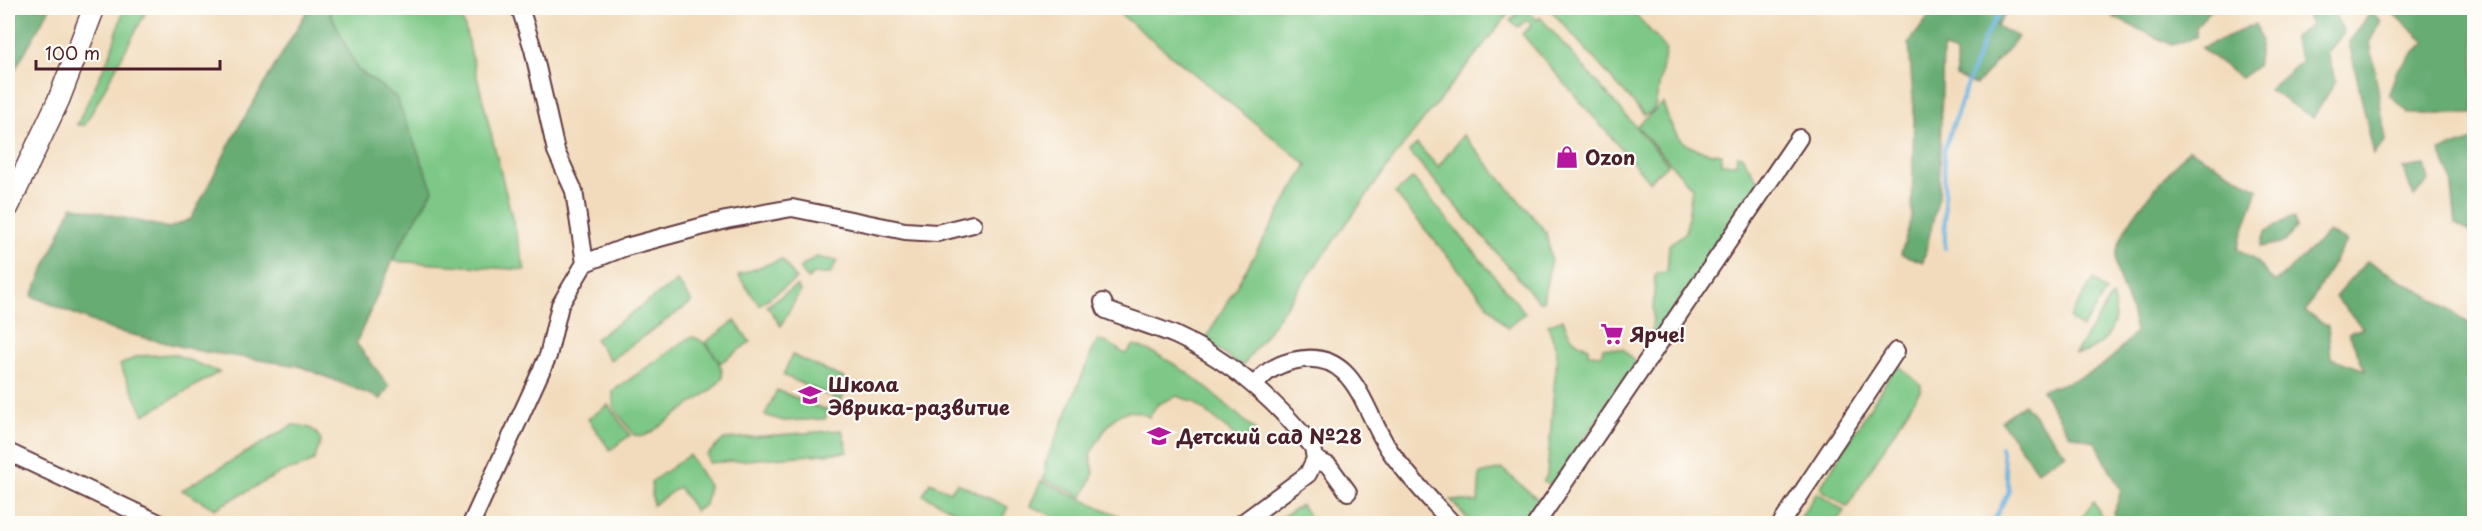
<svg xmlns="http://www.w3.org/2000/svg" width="2482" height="531" font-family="'Playpen Sans',sans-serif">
	<rect width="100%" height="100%" fill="#fdfcf7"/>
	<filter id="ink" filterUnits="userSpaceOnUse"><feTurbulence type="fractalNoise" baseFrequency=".0167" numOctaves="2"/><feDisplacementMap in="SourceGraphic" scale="12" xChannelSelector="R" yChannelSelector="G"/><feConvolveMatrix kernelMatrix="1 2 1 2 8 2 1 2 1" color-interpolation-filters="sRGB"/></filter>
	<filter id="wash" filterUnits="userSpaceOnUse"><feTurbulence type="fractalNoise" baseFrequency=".008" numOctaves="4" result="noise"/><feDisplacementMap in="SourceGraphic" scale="24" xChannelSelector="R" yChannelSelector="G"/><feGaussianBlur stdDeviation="1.35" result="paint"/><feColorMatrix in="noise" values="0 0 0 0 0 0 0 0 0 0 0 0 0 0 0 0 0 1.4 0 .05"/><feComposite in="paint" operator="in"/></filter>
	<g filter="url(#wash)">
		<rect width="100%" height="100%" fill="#f2dbbc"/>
		<path fill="#7dc886" stroke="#647458" stroke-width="1.5" d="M 124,8 L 148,8 L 85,125 L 77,125 L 111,52 Z
			M 328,8 L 460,8 L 525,270 L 393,261 L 398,249 L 396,97 L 357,69 Z
			M 1113,8 L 1513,8 L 1402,147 L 1242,367 L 1205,340 L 1307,165 Z
			M 1522,8 L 1526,8 L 1537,20 L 1540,17 L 1668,164 L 1649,181 L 1522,34 L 1532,25 L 1527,20 L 1518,27 L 1510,21 Z
			M 1549,8 L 1630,8 L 1666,49 L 1655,107 L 1650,113 L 1644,115 Z
			M 1663,103 C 1674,139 1683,151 1722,154 L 1721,164 L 1736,164 L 1737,155 L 1742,156 L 1760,184 L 1654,339 L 1652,332 L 1655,276 L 1658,273 L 1667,272 L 1669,245 L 1686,232 L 1692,188 L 1637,126 Z
			M 1463,135 L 1546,232 L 1551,259 L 1543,302 L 1539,302 L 1409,151 L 1417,144 L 1438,167 Z
			M 1413,178 L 1525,313 L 1507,328 L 1395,193 Z
			M 816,257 L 837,261 L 830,274 L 813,274 L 808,279 L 799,268 Z
			M 782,259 L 796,279 L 759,305 L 738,275 Z
			M 2094,279 L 2106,292 L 2082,328 L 2069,318 Z
			M 677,281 L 692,302 L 610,360 L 595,339 Z
			M 796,286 L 800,291 L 781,326 L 767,306 Z
			M 2112,296 C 2123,322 2104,352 2075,354 Z
			M 1563,319 C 1568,334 1572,342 1588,347 L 1588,354 L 1601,355 L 1603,348 L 1623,349 L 1636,363 L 1557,479 L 1550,485 L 1543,482 L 1547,475 L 1557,352 L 1548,325 Z
			M 735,321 L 750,342 L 720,363 L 706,342 Z
			M 693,337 C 707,340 725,366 722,379 L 710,391 L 650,433 L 644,436 L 634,435 L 613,407 L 613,391 L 689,338 Z
			M 1097,340 L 1110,344 L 1125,354 L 1134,345 C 1181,360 1218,398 1255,430 L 1244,443 L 1194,402 L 1177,396 L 1158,404 L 1149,417 C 1117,398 1105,431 1090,454 L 1094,473 L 1083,497 L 1043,479 L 1046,474 L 1045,464 Z
			M 174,354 L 219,372 L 144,415 L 120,365 L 138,356 Z
			M 792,355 L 850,381 L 841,401 L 783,375 Z
			M 1897,364 L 1921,385 L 1921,389 L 1847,507 L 1820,488 Z
			M 777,390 L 828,411 L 825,419 L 783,421 L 765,415 Z
			M 608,405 L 630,435 L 610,450 L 588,419 Z
			M 293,425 C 307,426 315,427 321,441 L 314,461 L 301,467 L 282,472 L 215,509 L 182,490 Z
			M 842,430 L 848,452 L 709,463 L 707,455 L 724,439 Z
			M 689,455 L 709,486 L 705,505 L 695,511 L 679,487 L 653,505 L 651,482 Z
			M 1502,469 L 1539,500 C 1517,530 1506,525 1471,523 L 1451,500 L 1478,502 L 1480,474 Z
			M 1041,481 L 1124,518 L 1122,523 L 1070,523 L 1030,506 Z
			M 930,482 L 950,492 L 957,483 L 1008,507 L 1000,523 L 978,523 L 923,495 Z
			M 1817,492 L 1844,511 L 1836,523 L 1797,523 Z
			M 2094,501 L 2104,523 L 2077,523 Z
			M 1301,505 L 1314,523 L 1272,523 Z"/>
		<path fill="#66ac73" stroke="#58664f" stroke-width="1.5" d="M 8,8 L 50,8 L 8,82 Z
			M 309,8 L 328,8 L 357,69 L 396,97 L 433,190 L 398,249 L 356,343 L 389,386 L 381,399 L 299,366 L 200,351 L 112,330 L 32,296 L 72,206 L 169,228 L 191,219 L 237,130 Z
			M 1935,8 L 2011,8 L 1996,26 L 2018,37 L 1976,85 L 1956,76 L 1956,53 L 1943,48 L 1939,196 L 1923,262 L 1901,254 L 1912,216 L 1914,111 L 1909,43 Z
			M 2129,8 L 2213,8 L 2196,26 L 2196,37 L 2172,45 L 2113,17 Z
			M 2303,8 L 2331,8 L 2344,33 L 2327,53 L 2336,81 L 2313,118 L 2269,90 L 2302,61 L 2293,38 L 2311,25 Z
			M 2387,8 L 2474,8 L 2474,114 L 2410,114 L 2389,94 L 2397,70 L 2425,42 Z
			M 2371,12 L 2381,21 L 2370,41 L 2386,140 L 2374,155 L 2349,42 Z
			M 2256,24 L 2261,41 L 2257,66 L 2241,78 L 2201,48 Z
			M 2474,140 L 2474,235 L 2456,224 L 2451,178 L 2440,151 Z
			M 2189,149 L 2258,189 L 2237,249 L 2252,257 L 2275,283 L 2329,232 L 2346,241 L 2305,312 L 2328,326 L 2331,358 L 2365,370 L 2349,333 L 2363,328 L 2335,297 L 2367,261 L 2427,295 L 2474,327 L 2474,523 L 2119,523 L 2114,513 L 2121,490 L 2095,442 L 2069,434 L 2042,390 C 2088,376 2105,371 2135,332 C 2134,308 2119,288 2116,265 C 2112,229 2167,176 2189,149 Z
			M 2425,165 L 2429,180 L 2414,197 L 2403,168 Z
			M 2291,217 L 2294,218 L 2296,227 L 2285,242 L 2260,247 L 2265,232 Z
			M 2024,404 L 2066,454 L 2037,471 L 2001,421 Z"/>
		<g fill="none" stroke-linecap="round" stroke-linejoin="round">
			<path stroke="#65b0de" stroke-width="4" d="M 1945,248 L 1944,150 L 1984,39 L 2002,8
				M 1992,524 L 2009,491 L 2001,447"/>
		</g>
	</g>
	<g filter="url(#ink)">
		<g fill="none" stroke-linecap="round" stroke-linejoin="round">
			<g stroke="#633b41" stroke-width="20">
				<path id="minor" d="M 585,263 L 626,247 L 726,220 L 792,208 L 905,231 L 937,233 L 973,224
					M 1103,302 L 1106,310 C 1129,319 1153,326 1175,335 C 1229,360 1276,401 1313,447 L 1315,459 L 1308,474 L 1241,524
					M 1255,386 C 1263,372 1277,365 1292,361 C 1356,345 1363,412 1390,451 C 1408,477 1431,500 1453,524
					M 8,452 L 161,524
					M 1315,459 L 1329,466 L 1348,492
					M 471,524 L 548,356 L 560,305 L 585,263 L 574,191 L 556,151 L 533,49 L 520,8
					M 1536,524 L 1799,138
					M 1781,524 L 1896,351"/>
			</g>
			<g stroke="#633b41" stroke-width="24">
				<path id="major" d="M 8,207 L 59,99 L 94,8"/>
			</g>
			<use href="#minor" stroke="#fff" stroke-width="16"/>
			<use href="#major" stroke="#fff" stroke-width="21"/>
		</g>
	</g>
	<defs>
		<g id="shop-bare" transform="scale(1.8)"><path d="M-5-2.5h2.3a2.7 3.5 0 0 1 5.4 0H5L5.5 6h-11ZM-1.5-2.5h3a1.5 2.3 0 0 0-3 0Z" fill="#b5179e" stroke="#fdfcf7" stroke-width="2.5" paint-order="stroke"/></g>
		<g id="supermarket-bare" transform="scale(1.8)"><path d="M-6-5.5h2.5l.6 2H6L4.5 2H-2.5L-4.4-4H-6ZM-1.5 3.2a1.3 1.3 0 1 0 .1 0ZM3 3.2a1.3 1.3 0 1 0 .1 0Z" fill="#b5179e" stroke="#fdfcf7" stroke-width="2.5" paint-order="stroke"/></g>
		<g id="school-bare" transform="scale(1.8)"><path d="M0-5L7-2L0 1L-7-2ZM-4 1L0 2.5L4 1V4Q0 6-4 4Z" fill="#b5179e" stroke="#fdfcf7" stroke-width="2.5" paint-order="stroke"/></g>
	</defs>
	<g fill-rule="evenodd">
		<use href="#shop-bare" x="1567" y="157"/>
		<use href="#supermarket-bare" x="1612" y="334"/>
		<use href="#school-bare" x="810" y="395"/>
		<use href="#school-bare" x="1159" y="436"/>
	</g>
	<g text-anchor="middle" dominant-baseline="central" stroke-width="4.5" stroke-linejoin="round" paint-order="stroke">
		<g font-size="20" font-weight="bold" fill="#4a1f2b" stroke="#fdfcf7" text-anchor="start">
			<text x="1585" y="157">Ozon</text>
			<text x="1630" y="334">Ярче!</text>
			<text x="828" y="384">Школа<tspan x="828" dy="23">Эврика-развитие</tspan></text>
			<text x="1177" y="436">Детский сад №28</text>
		</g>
	</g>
	<rect width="2482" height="531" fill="none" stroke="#fdfcf7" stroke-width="30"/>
	<path d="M36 60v9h184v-9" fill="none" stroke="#4a1f2b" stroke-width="3"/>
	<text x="45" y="60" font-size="18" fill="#4a1f2b" stroke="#fdfcf7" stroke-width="4.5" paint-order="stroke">100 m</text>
</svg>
